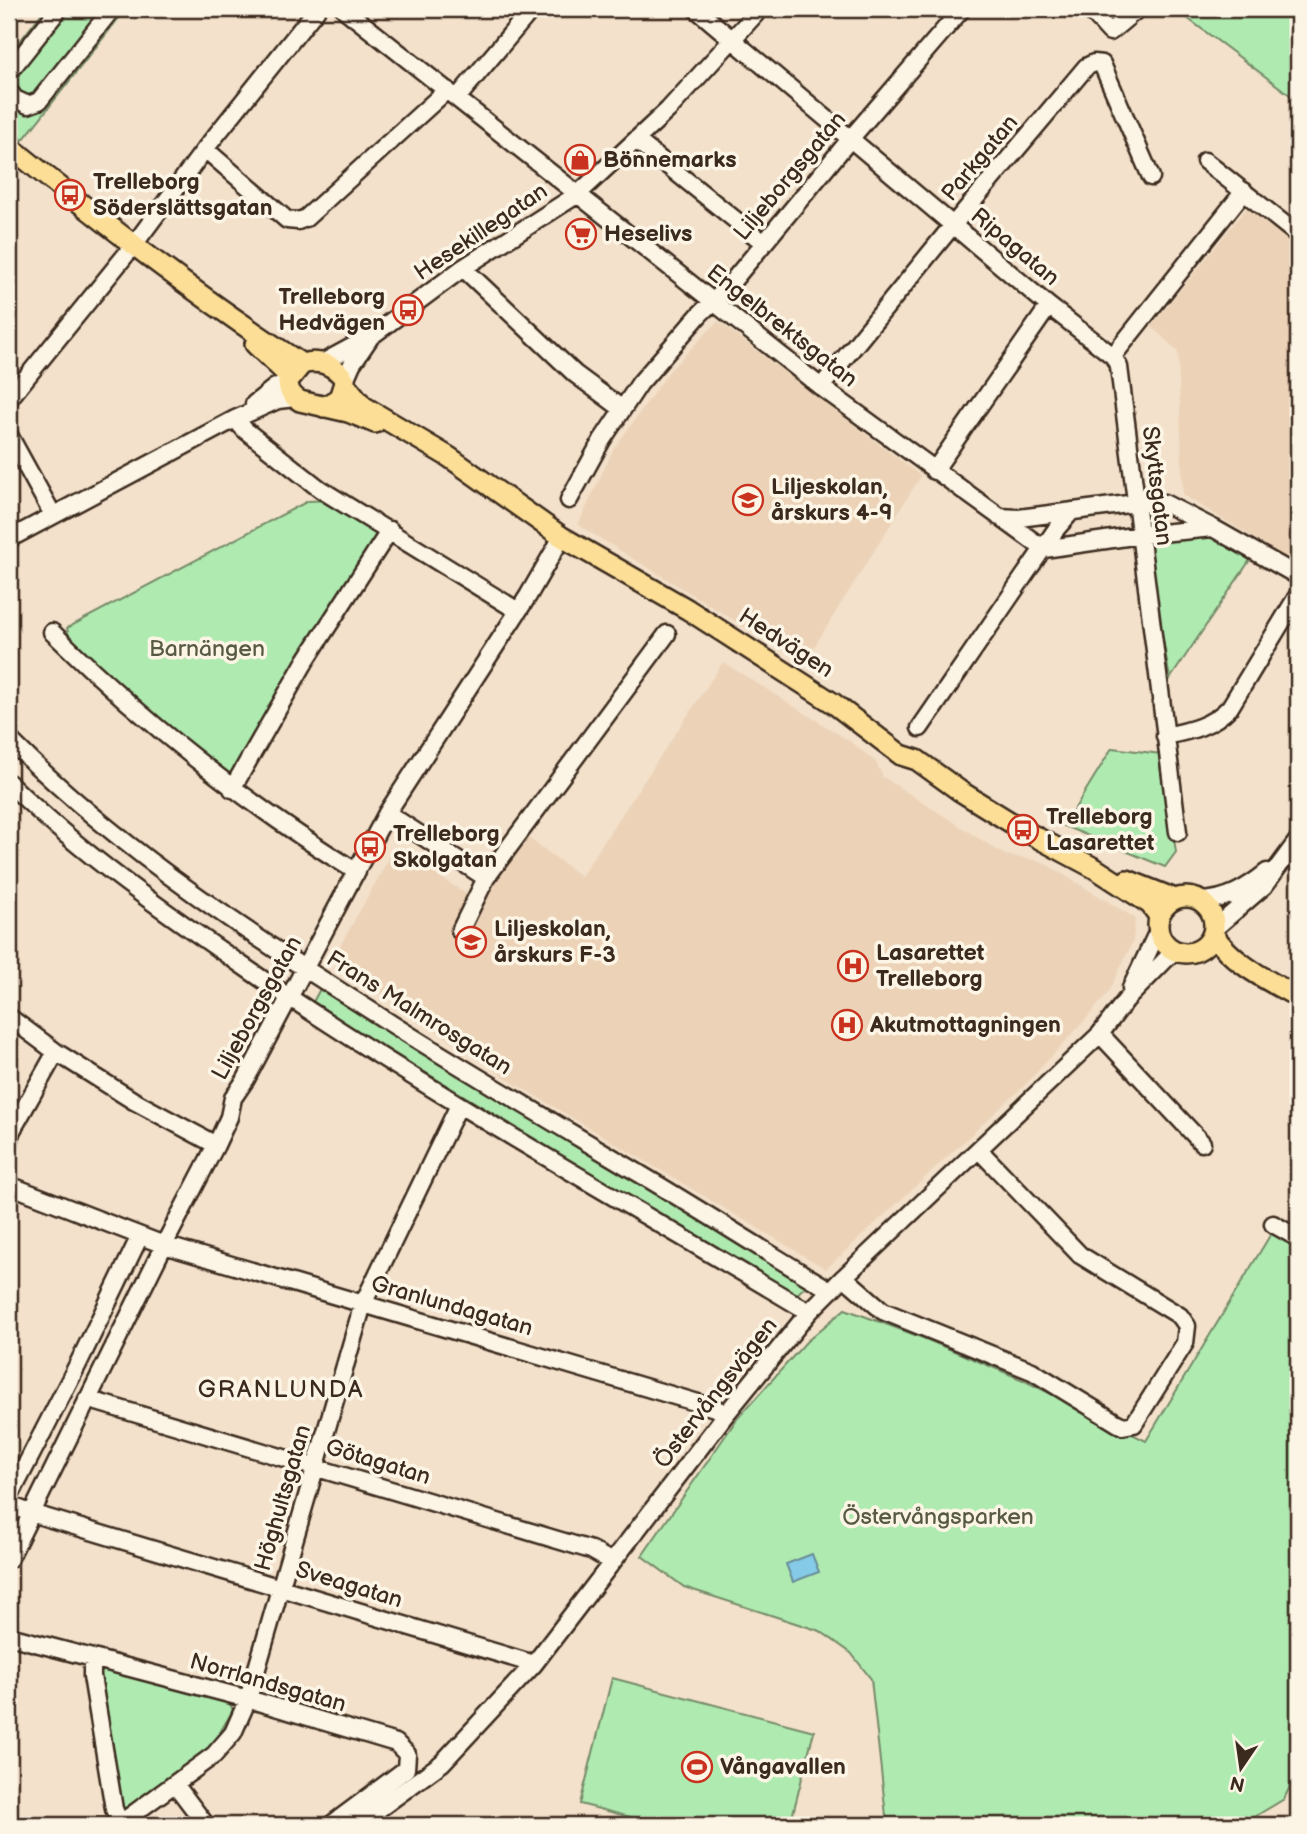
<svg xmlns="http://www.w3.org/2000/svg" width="1307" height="1834" font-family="'Balsamiq Sans',sans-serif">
	<rect width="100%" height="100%" fill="#f3e1cb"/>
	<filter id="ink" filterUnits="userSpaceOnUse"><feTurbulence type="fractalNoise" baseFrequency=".0143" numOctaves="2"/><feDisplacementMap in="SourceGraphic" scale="14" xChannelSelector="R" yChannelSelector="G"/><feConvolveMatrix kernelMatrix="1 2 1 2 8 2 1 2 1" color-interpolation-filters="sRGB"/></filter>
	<g filter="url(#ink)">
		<path fill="#ecd3b8" d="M 1249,205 L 1298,245 L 1298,565 L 1183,495 L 1178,352 L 1151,326 Z
			M 718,321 L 921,476 L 804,663 L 578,525 L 613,450 L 670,370 Z
			M 723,662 L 851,742 L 876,762 L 883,777 L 1005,855 L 1041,861 L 1135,918 L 1133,941 L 1109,992 L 1086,1019 L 1026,1084 L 826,1269 L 512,1082 L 332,960 L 395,848 L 482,904 L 527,837 L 581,876 Z"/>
		<path fill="#afebb1" stroke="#758a68" stroke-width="2" d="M 45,9 L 126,9 L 23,140 L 9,129 L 9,55 Z
			M 1175,9 L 1298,9 L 1298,101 Z
			M 331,500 L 378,529 L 379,536 L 234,772 L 226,777 L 70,641 L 67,628 L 308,501 Z
			M 1210,535 L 1250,560 L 1170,679 L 1161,628 L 1150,542 Z
			M 1112,748 L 1161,754 L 1176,852 L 1165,867 L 1064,826 Z
			M 321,987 L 807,1285 L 795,1296 L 312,1004 Z
			M 1272,1232 L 1298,1246 L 1298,1770 L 1284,1799 L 1241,1825 L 887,1825 L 871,1679 L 851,1653 L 820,1631 L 684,1587 L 642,1556 L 737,1419 L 806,1342 L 845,1309 L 923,1338 L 1023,1380 L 1146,1441 Z
			M 104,1669 L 228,1700 L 233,1710 L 212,1746 L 127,1810 L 121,1807 L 97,1673 Z
			M 612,1678 L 814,1731 L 790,1825 L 661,1825 L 580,1804 Z"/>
		<path fill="#85cae6" stroke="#678a96" stroke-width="2" d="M 812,1554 L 819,1572 L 793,1582 L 786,1564 Z"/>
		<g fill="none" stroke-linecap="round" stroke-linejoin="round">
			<g stroke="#3b2a1e" stroke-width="21">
				<path id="minor" d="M 344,9 L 821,387 L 1044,549 L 1140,535 L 1213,528
					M 696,9 L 1049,306 L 1113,356
					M 1089,9 L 1110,32 L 1134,12 L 1134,9
					M 9,72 L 59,9
					M 9,91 L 15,99 L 28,105 L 39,101 L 112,9
					M 457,98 L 532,9
					M 636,140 L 764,243
					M 205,149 L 287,220 L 298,221 L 306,218 L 447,90
					M 1205,161 L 1298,235
					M 463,268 L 575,374 L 621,408
					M 322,363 L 370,337 L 463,268 L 578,194 L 668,110 L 760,9
					M 345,380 L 352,364 L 369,339
					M 821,387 L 953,225 L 1086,67 L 1094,63 L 1102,64 L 1151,177
					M 9,399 L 133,246 L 205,149 L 317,9
					M 254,404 L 274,388 L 288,381
					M 235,419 L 245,430 L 320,489 L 518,611
					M 9,435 L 53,515
					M 934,471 L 1049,306
					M 569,500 L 602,440 L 640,383 L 700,314 L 726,289 L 851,138 L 962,9
					M 999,517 L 1019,518 L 1136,503 L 1164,503 L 1213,528 L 1298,576
					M 9,539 L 235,419 L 278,400 L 295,398
					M 52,632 C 145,723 246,804 357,872
					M 920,728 L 1057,528 L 1072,511
					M 1165,736 C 1190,731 1212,726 1230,707 L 1298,595
					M 9,739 C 123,854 259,940 395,1026 C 476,1077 558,1125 640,1174 C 704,1212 766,1252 830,1290
					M 9,783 C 84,857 172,917 259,977 C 436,1097 625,1202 809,1312
					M 232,789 L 306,660 L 390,530
					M 387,813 L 486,878
					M 1178,832 L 1119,367 L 1113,356 L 1244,191
					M 1201,901 C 1227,900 1246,889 1267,872
					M 1214,929 L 1264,886 L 1298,840
					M 460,931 L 486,878 L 667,634
					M 1131,988 L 1158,931
					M 9,1017 L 56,1052 L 134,1101 L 216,1145
					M 1100,1034 L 1202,1143
					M 9,1145 L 11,1132 L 56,1052
					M 9,1185 L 164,1245 L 715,1408 L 726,1414
					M 1273,1224 L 1298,1238
					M 844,1277 L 883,1311 L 1032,1371 L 1117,1423 L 1123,1426 L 1134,1424 L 1185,1343 L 1187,1326 L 1180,1316 L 1080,1255 L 979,1150
					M 87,1399 L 591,1550 L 612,1562
					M 9,1498 L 78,1364 L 140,1236
					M 9,1505 L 31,1513 L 534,1664
					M 9,1559 L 164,1245 L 216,1145 L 229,1117 L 233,1098 L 246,1079 L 387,813 L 528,596 L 562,537
					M 9,1636 L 248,1699 L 396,1743 L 407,1754 L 406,1769 L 331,1825
					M 92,1659 L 92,1676 L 114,1809 L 120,1823
					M 175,1784 L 206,1825
					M 118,1825 L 214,1755 L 233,1733 L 248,1699 L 363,1304 L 459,1105
					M 357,1825 L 442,1763 L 534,1664 L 726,1414 L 809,1312 L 844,1277 L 1100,1034 L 1126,1000 L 1174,951"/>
			</g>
			<g stroke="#3b2a1e" stroke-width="24">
				<path id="major" d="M 9,146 C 104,223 199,298 302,364
					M 255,344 L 290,377
					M 345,384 L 363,406 L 449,457 L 562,537 L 687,609 L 833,703 L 901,755 L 917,760 L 960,791 L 1023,830 L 1096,869 L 1150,904 L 1159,916
					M 324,407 L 339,398 L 345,380 C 335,365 320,359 302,364 L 288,381 C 288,391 292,396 300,401 L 348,412 L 375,423
					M 1127,880 L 1175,899
					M1158 925a28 28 0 1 1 56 0a28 28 0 1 1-56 0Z
					M 1213,934 C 1233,964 1267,980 1298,997"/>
			</g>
			<use href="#minor" stroke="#fcf5e5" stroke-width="16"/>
			<use href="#major" stroke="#fcde96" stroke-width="19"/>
		</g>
	</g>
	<defs>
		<g id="shop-ring" transform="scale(1.575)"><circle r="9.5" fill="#fcf5e5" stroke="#c8321e" stroke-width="1.5"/><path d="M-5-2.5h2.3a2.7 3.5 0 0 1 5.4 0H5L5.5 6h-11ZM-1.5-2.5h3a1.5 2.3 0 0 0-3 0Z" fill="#c8321e"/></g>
		<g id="bus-ring" transform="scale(1.575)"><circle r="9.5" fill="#fcf5e5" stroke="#c8321e" stroke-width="1.5"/><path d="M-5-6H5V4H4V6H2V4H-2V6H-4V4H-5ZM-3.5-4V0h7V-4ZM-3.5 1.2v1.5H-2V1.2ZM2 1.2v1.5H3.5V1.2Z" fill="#c8321e"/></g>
		<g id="supermarket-ring" transform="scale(1.575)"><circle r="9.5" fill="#fcf5e5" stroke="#c8321e" stroke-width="1.5"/><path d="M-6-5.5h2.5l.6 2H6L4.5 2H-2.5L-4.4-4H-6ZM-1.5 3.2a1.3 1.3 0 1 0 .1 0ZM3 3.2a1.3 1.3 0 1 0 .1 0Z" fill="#c8321e"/></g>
		<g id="school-ring" transform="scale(1.575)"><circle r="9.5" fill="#fcf5e5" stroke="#c8321e" stroke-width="1.5"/><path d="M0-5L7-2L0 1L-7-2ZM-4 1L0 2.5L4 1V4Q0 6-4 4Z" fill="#c8321e"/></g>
		<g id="hospital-ring" transform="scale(1.575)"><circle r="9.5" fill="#fcf5e5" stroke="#c8321e" stroke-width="1.5"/><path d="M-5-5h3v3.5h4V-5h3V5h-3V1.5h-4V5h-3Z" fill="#c8321e"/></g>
		<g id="stadium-ring" transform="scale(1.575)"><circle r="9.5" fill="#fcf5e5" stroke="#c8321e" stroke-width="1.5"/><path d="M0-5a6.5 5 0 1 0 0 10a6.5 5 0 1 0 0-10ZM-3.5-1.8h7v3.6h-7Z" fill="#c8321e"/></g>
	</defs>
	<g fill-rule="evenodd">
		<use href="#shop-ring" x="580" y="160"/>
		<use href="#bus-ring" x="70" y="195"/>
		<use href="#supermarket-ring" x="581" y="234"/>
		<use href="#bus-ring" x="408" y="310"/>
		<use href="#school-ring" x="748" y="500"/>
		<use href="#bus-ring" x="1023" y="830"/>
		<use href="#bus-ring" x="370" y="847"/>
		<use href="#school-ring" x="471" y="942"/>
		<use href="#hospital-ring" x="853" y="966"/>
		<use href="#hospital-ring" x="847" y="1025"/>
		<use href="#stadium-ring" x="697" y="1767"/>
	</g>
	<g text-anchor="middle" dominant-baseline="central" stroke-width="7" stroke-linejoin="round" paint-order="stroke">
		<g font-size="23" fill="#3b2a1e" stroke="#fcf5e5">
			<text transform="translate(980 158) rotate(-50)">Parkgatan</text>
			<text transform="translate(790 176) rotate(-50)">Liljeborgsgatan</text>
			<text transform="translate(481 232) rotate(-34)">Hesekillegatan</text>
			<text transform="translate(1015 247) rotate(40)">Ripagatan</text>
			<text transform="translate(782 326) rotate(38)">Engelbrektsgatan</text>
			<text transform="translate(1157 486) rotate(83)">Skyttsgatan</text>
			<text transform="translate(786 643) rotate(33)">Hedvägen</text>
			<text transform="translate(257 1008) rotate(-61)">Liljeborgsgatan</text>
			<text transform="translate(419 1013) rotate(32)">Frans Malmrosgatan</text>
			<text transform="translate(452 1306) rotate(16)">Granlundagatan</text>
			<text transform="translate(716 1393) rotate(-52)">Östervångsvägen</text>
			<text transform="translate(378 1462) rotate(17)">Götagatan</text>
			<text transform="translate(283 1498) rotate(-74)">Höghultsgatan</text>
			<text transform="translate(349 1585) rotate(17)">Sveagatan</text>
			<text transform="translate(268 1683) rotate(16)">Norrlandsgatan</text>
		</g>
		<g font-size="23" font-weight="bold" fill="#3b2a1e" stroke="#fcf5e5" text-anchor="start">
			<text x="603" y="160">Bönnemarks</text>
			<text x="93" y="182">Trelleborg<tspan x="93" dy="26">Söderslättsgatan</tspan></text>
			<text x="604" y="234">Heselivs</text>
			<text x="385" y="297" text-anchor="end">Trelleborg<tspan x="385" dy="26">Hedvägen</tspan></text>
			<text x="771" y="487">Liljeskolan,<tspan x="771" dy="26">årskurs 4-9</tspan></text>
			<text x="1046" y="817">Trelleborg<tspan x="1046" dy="26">Lasarettet</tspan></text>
			<text x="393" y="834">Trelleborg<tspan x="393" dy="26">Skolgatan</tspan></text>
			<text x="494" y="929">Liljeskolan,<tspan x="494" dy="26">årskurs F-3</tspan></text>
			<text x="876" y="953">Lasarettet<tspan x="876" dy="26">Trelleborg</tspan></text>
			<text x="870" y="1025">Akutmottagningen</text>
			<text x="720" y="1767">Vångavallen</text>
		</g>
		<g font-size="23" fill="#585a43" stroke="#fcf5e5">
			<text x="207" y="649">Barnängen</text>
			<text x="938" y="1517">Östervångsparken</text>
		</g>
		<g font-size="24" letter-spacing="2" fill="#3b2a1e" stroke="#fcf5e5">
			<text x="281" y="1389">GRANLUNDA</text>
		</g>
	</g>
	<rect width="1307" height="1834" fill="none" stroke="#fcf5e5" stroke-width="35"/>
	<rect x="18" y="18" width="1272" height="1799" fill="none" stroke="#3b2a1e" stroke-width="2.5" filter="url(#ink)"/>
	<g transform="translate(1241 1768) rotate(193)" stroke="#fcf5e5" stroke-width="5" paint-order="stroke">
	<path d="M0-5L12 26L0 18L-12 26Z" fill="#3b2a1e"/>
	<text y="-10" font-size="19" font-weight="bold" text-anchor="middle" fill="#3b2a1e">N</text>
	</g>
</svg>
